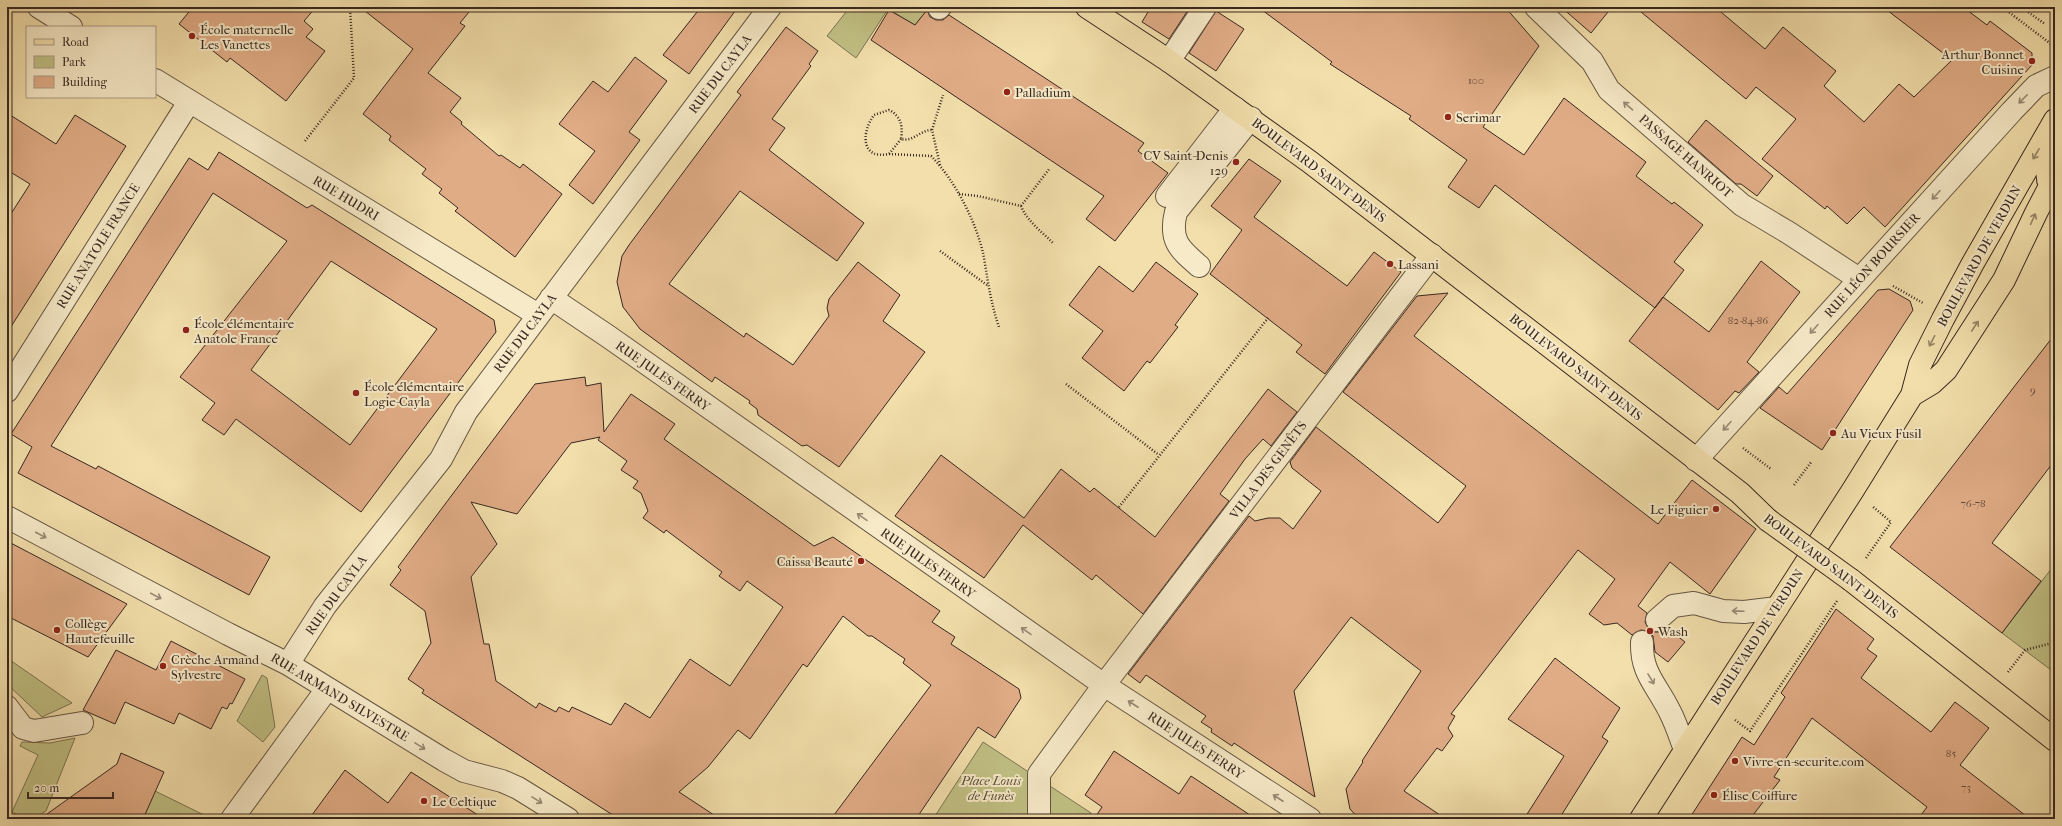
<svg xmlns="http://www.w3.org/2000/svg" width="2062" height="826" font-family="'IM FELL French Canon',serif">
	<rect width="100%" height="100%" fill="#f2dfab"/>
	<filter id="stains"><feTurbulence type="fractalNoise" baseFrequency=".005" numOctaves="4"/><feColorMatrix values="0 0 0 0 .2 0 0 0 0 .09 0 0 0 0 .02 0 0 0 .5 -.17"/></filter>
	<radialGradient id="worn" r=".72"><stop offset=".6" stop-color="#630" stop-opacity="0"/><stop offset="1" stop-color="#630" stop-opacity=".3"/></radialGradient>
	<path fill="#c1c084" stroke="#7c7452" d="M 850,7 L 930,7 L 915,25 L 888,9 L 856,58 L 827,36 Z
		M 2055,564 L 2055,673 L 2002,633 Z
		M 7,658 L 72,703 L 42,717 L 7,684 Z
		M 262,675 L 267,678 L 275,727 L 263,742 L 237,721 Z
		M 75,738 L 46,811 L 33,819 L 25,819 L 12,812 L 38,755 L 20,746 L 22,742 L 50,743 Z
		M 983,742 L 1091,813 L 1088,819 L 933,819 Z
		M 155,791 L 204,815 L 201,819 L 149,819 L 144,816 Z"/>
	<path fill="#e0ac86" stroke="#382821" fill-rule="evenodd" d="M 193,7 L 316,7 L 304,21 L 313,29 L 306,37 L 325,51 L 286,101 L 230,58 L 227,62 L 179,24 Z
		M 360,7 L 473,7 L 460,23 L 465,26 L 428,73 L 461,98 L 450,112 L 462,122 L 461,124 L 499,156 L 501,155 L 520,168 L 523,164 L 562,194 L 515,257 L 455,211 L 458,208 L 439,193 L 442,189 L 422,174 L 426,169 L 389,140 L 391,136 L 363,114 L 413,49 Z
		M 701,7 L 738,7 L 689,74 L 663,55 Z
		M 1151,7 L 1190,7 L 1169,39 L 1142,22 Z
		M 1258,7 L 1505,7 L 1539,46 L 1483,127 L 1524,155 L 1564,98 L 1646,162 L 1636,176 L 1672,204 L 1674,202 L 1703,225 L 1674,262 L 1684,270 L 1655,308 L 1495,185 L 1479,208 L 1448,187 L 1467,160 L 1409,119 L 1411,116 L 1330,64 L 1332,62 Z
		M 1561,7 L 1612,7 L 1591,33 Z
		M 1635,7 L 1715,7 L 1765,49 L 1783,27 L 1836,71 L 1824,86 L 1864,122 L 1899,84 L 1914,97 L 1952,60 L 1883,7 L 1963,7 L 1987,25 L 1990,21 L 2032,53 L 2032,65 L 1885,227 L 1864,207 L 1847,224 L 1827,206 L 1825,209 L 1762,159 L 1796,119 L 1756,87 L 1746,99 Z
		M 889,10 L 915,25 L 927,10 L 930,17 L 936,20 L 943,20 L 949,15 L 1144,143 L 1138,151 L 1168,173 L 1115,241 L 1086,219 L 1104,196 L 871,40 Z
		M 1216,11 L 1244,29 L 1216,71 L 1189,53 Z
		M 786,27 L 818,51 L 809,64 L 811,66 L 772,119 L 785,128 L 769,150 L 864,223 L 837,261 L 740,191 L 669,284 L 744,337 L 746,333 L 793,365 L 829,316 L 827,308 L 829,299 L 858,262 L 900,295 L 883,321 L 925,352 L 839,467 L 807,445 L 802,446 L 758,415 L 757,409 L 749,403 L 750,401 L 715,377 L 712,382 L 640,329 L 623,307 L 617,282 L 622,256 L 629,245 L 741,95 L 737,92 Z
		M 635,57 L 667,81 L 629,132 L 640,140 L 593,204 L 569,185 L 595,151 L 559,124 L 593,81 L 608,92 Z
		M 7,113 L 56,144 L 75,115 L 126,146 L 7,333 L 7,220 L 30,184 L 7,170 Z
		M 1706,120 L 1773,176 L 1757,196 L 1741,184 L 1736,184 L 1688,142 Z
		M 219,152 L 307,208 L 312,205 L 494,320 L 496,332 L 361,512 L 236,419 L 224,435 L 202,420 L 215,403 L 180,377 L 287,241 L 213,193 L 51,446 L 96,469 L 98,466 L 270,557 L 249,595 L 18,473 L 32,447 L 11,434 L 189,158 L 208,170 ZM 331,261 L 437,329 L 350,445 L 251,370 Z
		M 1249,159 L 1281,181 L 1254,217 L 1347,286 L 1374,252 L 1401,272 L 1325,374 L 1296,352 L 1302,345 L 1210,274 L 1242,230 L 1211,206 Z
		M 1761,261 L 1800,292 L 1747,362 L 1759,372 L 1739,393 L 1735,391 L 1718,410 L 1629,341 L 1663,297 L 1709,332 Z
		M 1156,262 L 1198,294 L 1175,325 L 1178,327 L 1150,363 L 1147,361 L 1124,391 L 1082,358 L 1103,331 L 1069,305 L 1099,266 L 1133,292 Z
		M 1889,289 L 1910,301 L 1913,310 L 1822,450 L 1760,408 L 1779,387 L 1787,394 L 1878,290 Z
		M 1448,293 L 1414,336 L 1658,524 L 1692,480 L 1756,529 L 1710,594 L 1670,562 L 1638,606 L 1647,613 L 1645,622 L 1648,628 L 1653,632 L 1659,632 L 1667,628 L 1685,642 L 1668,662 L 1655,652 L 1653,636 L 1648,631 L 1641,630 L 1632,635 L 1617,623 L 1604,625 L 1589,614 L 1615,579 L 1578,550 L 1451,714 L 1455,716 L 1448,728 L 1453,736 L 1442,751 L 1437,748 L 1404,791 L 1446,819 L 1359,819 L 1350,809 L 1346,789 L 1363,762 L 1362,761 L 1421,671 L 1351,617 L 1294,691 L 1315,797 L 1234,743 L 1232,746 L 1211,732 L 1212,729 L 1201,722 L 1206,716 L 1146,675 L 1140,683 L 1128,674 L 1249,516 L 1255,521 L 1268,518 L 1280,518 L 1293,529 L 1321,491 L 1292,468 L 1290,462 L 1316,427 L 1438,523 L 1466,486 L 1343,392 L 1417,296 Z
		M 2055,334 L 2055,460 L 1992,543 L 2041,581 L 2002,633 L 1890,547 Z
		M 585,377 L 586,386 L 601,383 L 604,432 L 631,394 L 675,424 L 664,439 L 814,546 L 833,537 L 940,611 L 932,622 L 955,637 L 951,644 L 1019,689 L 1021,698 L 995,738 L 978,727 L 916,819 L 831,819 L 931,685 L 903,663 L 905,659 L 872,636 L 868,636 L 843,616 L 807,667 L 803,664 L 750,739 L 738,730 L 708,767 L 679,792 L 720,819 L 619,819 L 422,693 L 424,690 L 408,679 L 431,643 L 425,611 L 390,585 L 401,570 L 398,567 L 535,384 ZM 600,437 L 598,440 L 627,461 L 621,470 L 638,481 L 633,488 L 641,493 L 648,511 L 643,518 L 664,533 L 666,530 L 722,572 L 719,576 L 740,591 L 747,581 L 783,607 L 730,686 L 690,659 L 650,718 L 625,703 L 611,725 L 572,707 L 569,712 L 559,707 L 556,712 L 539,703 L 536,708 L 496,681 L 489,644 L 484,644 L 471,577 L 497,544 L 471,502 L 517,514 L 571,443 Z
		M 1268,389 L 1297,412 L 1271,446 L 1263,439 L 1245,459 L 1220,494 L 1229,501 L 1143,614 L 1096,575 L 1092,580 L 1023,525 L 984,578 L 895,516 L 941,455 L 1024,518 L 1061,469 L 1090,492 L 1094,488 L 1155,537 Z
		M 7,541 L 127,604 L 88,657 L 7,616 Z
		M 1836,609 L 1874,639 L 1867,649 L 1877,656 L 1861,678 L 1879,692 L 1931,732 L 1955,702 L 1989,728 L 1960,765 L 2030,819 L 1918,819 L 1927,807 L 1812,718 L 1774,777 L 1780,780 L 1750,819 L 1689,819 L 1742,737 L 1754,745 L 1785,697 L 1781,693 Z
		M 171,641 L 245,679 L 232,704 L 230,703 L 227,709 L 222,707 L 211,729 L 179,713 L 174,724 L 125,702 L 115,724 L 83,710 L 116,650 L 156,670 Z
		M 1555,658 L 1620,708 L 1602,737 L 1608,741 L 1559,819 L 1524,819 L 1564,756 L 1508,719 Z
		M 1114,751 L 1179,794 L 1191,776 L 1256,819 L 1094,819 L 1102,807 L 1085,795 Z
		M 121,753 L 164,772 L 143,819 L 40,819 L 117,764 Z
		M 345,770 L 388,803 L 411,772 L 484,819 L 309,819 Z"/>
	<g fill="none" stroke-linecap="round" stroke-linejoin="round">
		<g stroke="#665644" stroke-width="24">
			<path id="minor" d="M 39,7 L 71,27
				M 1536,7 L 1592,61 L 1609,90 L 1742,205 L 1789,233 L 1859,279
				M 939,8 L 940,7
				M 1169,61 L 1205,7
				M 155,80 L 538,315
				M 1167,196 L 1235,108
				M 1199,266 C 1179,249 1169,240 1176,212 L 1251,118
				M 551,298 L 609,337 L 1104,685 L 1310,819
				M 7,391 L 189,102
				M 1696,460 L 2012,111 L 2036,86 L 2055,77
				M 7,517 L 228,634 L 288,664 L 444,760 L 464,771 L 502,781 L 518,788 L 568,819
				M 1657,620 L 1673,606 L 1694,603 L 1723,611 L 1744,612 L 1777,608
				M 1642,642 C 1641,673 1656,684 1669,710 C 1676,723 1680,736 1685,750
				M 288,664 L 325,606 L 441,459 L 466,412 L 770,7
				M 7,707 L 23,728 L 34,731 L 82,723
				M 232,819 L 327,689
				M 1039,819 L 1039,774 L 1104,685 L 1432,255"/>
		</g>
		<g stroke="#382821" stroke-width="24">
			<path id="major" d="M 1087,7 L 1169,61 L 1310,162 L 1740,493 L 1768,520
				M 2050,186 C 2045,174 2048,167 2055,156
				M 1912,395 L 1932,383 L 1946,370 L 2004,280 L 2036,213 L 2050,186 L 2055,183
				M 1851,580 L 2055,740
				M 1641,819 L 1853,490 L 1912,395 L 1920,365 L 1943,319 L 1973,263 L 2055,120"/>
		</g>
		<path stroke="#382821" stroke-width="2.5" stroke-dasharray="1 2" stroke-linecap="butt" d="M 2002,7 L 2055,47
			M 2021,7 L 2045,24
			M 901,139 L 889,154 C 861,160 861,133 874,115 L 889,110 C 901,116 903,126 901,139 C 914,142 920,130 932,130
			M 305,141 L 354,78 L 350,7
			M 889,154 L 931,156 C 955,180 978,225 984,258 C 988,282 991,304 999,327
			M 940,165 L 932,130 L 943,95
			M 959,194 L 978,196 L 1021,206 C 1027,221 1041,231 1053,243
			M 1021,206 L 1050,168
			M 940,251 L 987,285
			M 1893,286 L 1923,303
			M 1066,384 L 1159,455
			M 1743,448 L 1771,469
			M 1794,485 L 1812,461
			M 1119,507 L 1268,318
			M 1866,558 L 1891,522 L 1872,506
			M 2008,672 L 2025,650 L 2052,643 L 2055,639
			M 1735,720 L 1750,731 L 1837,601"/>
		<use href="#minor" stroke="#f7eac8" stroke-width="22"/>
		<use href="#major" stroke="#f2dfab" stroke-width="22"/>
		<g stroke="#382821" stroke-width="24" stroke-linecap="butt">
			<path id="major-bridge" d="M 1768,520 L 1851,580"/>
		</g>
		<use href="#major-bridge" stroke="#f2dfab" stroke-width="22"/>
	</g>
	<defs><path id="oneway-shaft" d="M-6 0H5M1.5-3L5.5 0L1.5 3" fill="none" stroke-width="1.6" stroke-linecap="round" stroke-linejoin="round"/></defs>
	<g stroke="#988974">
		<use href="#oneway-shaft" transform="translate(2023 99) rotate(135)"/>
		<use href="#oneway-shaft" transform="translate(1628 106) rotate(-139)"/>
		<use href="#oneway-shaft" transform="translate(1936 195) rotate(132)"/>
		<use href="#oneway-shaft" transform="translate(1814 329) rotate(132)"/>
		<use href="#oneway-shaft" transform="translate(1727 426) rotate(132)"/>
		<use href="#oneway-shaft" transform="translate(862 517) rotate(-145)"/>
		<use href="#oneway-shaft" transform="translate(41 535) rotate(28)"/>
		<use href="#oneway-shaft" transform="translate(156 596) rotate(28)"/>
		<use href="#oneway-shaft" transform="translate(1738 611) rotate(-178)"/>
		<use href="#oneway-shaft" transform="translate(1026 631) rotate(-145)"/>
		<use href="#oneway-shaft" transform="translate(1651 679) rotate(59)"/>
		<use href="#oneway-shaft" transform="translate(1133 704) rotate(-147)"/>
		<use href="#oneway-shaft" transform="translate(420 746) rotate(32)"/>
		<use href="#oneway-shaft" transform="translate(1278 798) rotate(-147)"/>
		<use href="#oneway-shaft" transform="translate(537 800) rotate(32)"/>
	</g>
	<g stroke="#958466">
		<use href="#oneway-shaft" transform="translate(2036 154) rotate(120)"/>
		<use href="#oneway-shaft" transform="translate(2033 219) rotate(-66)"/>
		<use href="#oneway-shaft" transform="translate(1975 326) rotate(-57)"/>
		<use href="#oneway-shaft" transform="translate(1932 341) rotate(117)"/>
	</g>
	<g fill="#8f2418" stroke="#f7eac8" stroke-width="1.5">
		<circle cx="192" cy="36" r="4"/>
		<circle cx="2032" cy="61" r="4"/>
		<circle cx="1007" cy="92" r="4"/>
		<circle cx="1448" cy="117" r="4"/>
		<circle cx="1236" cy="162" r="4"/>
		<circle cx="1390" cy="264" r="4"/>
		<circle cx="186" cy="330" r="4"/>
		<circle cx="356" cy="393" r="4"/>
		<circle cx="1833" cy="433" r="4"/>
		<circle cx="1716" cy="509" r="4"/>
		<circle cx="861" cy="561" r="4"/>
		<circle cx="57" cy="630" r="4"/>
		<circle cx="1650" cy="631" r="4"/>
		<circle cx="163" cy="666" r="4"/>
		<circle cx="1735" cy="761" r="4"/>
		<circle cx="1714" cy="795" r="4"/>
		<circle cx="424" cy="801" r="4"/>
	</g>
	<g text-anchor="middle" dominant-baseline="central" stroke-width="4" stroke-linejoin="round" paint-order="stroke">
		<g font-size="11" fill="#62493a">
			<text x="1476" y="80">100</text>
			<text x="1748" y="320">82-84-86</text>
			<text x="2033" y="390">9</text>
			<text x="1973" y="503">76-78</text>
			<text x="1951" y="753">85</text>
			<text x="1966" y="787">73</text>
		</g>
		<g font-size="13" fill="#382821" stroke="#f7eac8" text-anchor="start">
			<text x="200" y="29">École maternelle<tspan x="200" dy="15">Les Vanettes</tspan></text>
			<text x="2024" y="54" text-anchor="end">Arthur Bonnet<tspan x="2024" dy="15">Cuisine</tspan></text>
			<text x="1015" y="92">Palladium</text>
			<text x="1456" y="117">Serimar</text>
			<text x="1228" y="155" text-anchor="end">CV Saint-Denis<tspan x="1228" dy="15">129</tspan></text>
			<text x="1398" y="264">Lassani</text>
			<text x="194" y="323">École élémentaire<tspan x="194" dy="15">Anatole France</tspan></text>
			<text x="364" y="386">École élémentaire<tspan x="364" dy="15">Logie-Cayla</tspan></text>
			<text x="1841" y="433">Au Vieux Fusil</text>
			<text x="1708" y="509" text-anchor="end">Le Figuier</text>
			<text x="853" y="561" text-anchor="end">Caissa Beauté</text>
			<text x="65" y="623">Collège<tspan x="65" dy="15">Hautefeuille</tspan></text>
			<text x="1658" y="631">Wash</text>
			<text x="171" y="659">Crèche Armand<tspan x="171" dy="15">Sylvestre</tspan></text>
			<text x="1743" y="761">Vivre-en-securite.com</text>
			<text x="1722" y="795">Élise Coiffure</text>
			<text x="432" y="801">Le Celtique</text>
		</g>
		<g font-size="13" fill="#382821" stroke="#f7eac8">
			<text transform="translate(720 74) rotate(-53)">RUE DU CAYLA</text>
			<text transform="translate(1686 156) rotate(41)">PASSAGE HANRIOT</text>
			<text transform="translate(1319 170) rotate(37)">BOULEVARD SAINT-DENIS</text>
			<text transform="translate(346 198) rotate(31)">RUE HUDRI</text>
			<text transform="translate(98 246) rotate(-58)">RUE ANATOLE FRANCE</text>
			<text transform="translate(1979 256) rotate(-61)">BOULEVARD DE VERDUN</text>
			<text transform="translate(1872 265) rotate(-48)">RUE LÉON BOURSIER</text>
			<text transform="translate(525 333) rotate(-53)">RUE DU CAYLA</text>
			<text transform="translate(1576 367) rotate(38)">BOULEVARD SAINT-DENIS</text>
			<text transform="translate(663 376) rotate(35)">RUE JULES FERRY</text>
			<text transform="translate(1268 470) rotate(-53)">VILLA DES GENÊTS</text>
			<text transform="translate(928 563) rotate(35)">RUE JULES FERRY</text>
			<text transform="translate(1831 566) rotate(37)">BOULEVARD SAINT-DENIS</text>
			<text transform="translate(336 595) rotate(-54)">RUE DU CAYLA</text>
			<text transform="translate(1757 637) rotate(-57)">BOULEVARD DE VERDUN</text>
			<text transform="translate(340 697) rotate(31)">RUE ARMAND SILVESTRE</text>
			<text transform="translate(1196 745) rotate(33)">RUE JULES FERRY</text>
		</g>
		<g font-size="13" font-style="italic" fill="#5a4e3a" stroke="#f7eac8">
			<text x="991" y="780">Place Louis<tspan x="991" dy="15">de Funès</tspan></text>
		</g>
	</g>
	<rect width="2062" height="826" fill="none" stroke="#f2dfab" stroke-width="24"/>
	<rect x="8" y="8" width="2046" height="810" fill="none" stroke="#382821" stroke-width="2"/>
	<rect x="12" y="12" width="2038" height="802" fill="none" stroke="#382821"/>
	<rect x="26" y="26" width="130" height="72" fill="#f7eac8" stroke="#ab9c85"/>
	<rect x="34" y="39" width="20" height="6" fill="#f2dfab" stroke="#ab9c85"/>
	<text x="62" y="46" font-size="12" fill="#382821">Road</text>
	<rect x="34" y="56" width="20" height="12" fill="#c1c084" stroke="#ab9c85"/>
	<text x="62" y="66" font-size="12" fill="#382821">Park</text>
	<rect x="34" y="76" width="20" height="12" fill="#e0ac86" stroke="#ab9c85"/>
	<text x="62" y="86" font-size="12" fill="#382821">Building</text>
	<path d="M28 792v6h85v-6" fill="none" stroke="#382821" stroke-width="2"/>
	<text x="34" y="792" font-size="12" fill="#382821" stroke="#f7eac8" stroke-width="3" paint-order="stroke">20 m</text>
	<rect width="100%" height="100%" filter="url(#stains)"/>
	<rect width="100%" height="100%" fill="url(#worn)"/>
</svg>
